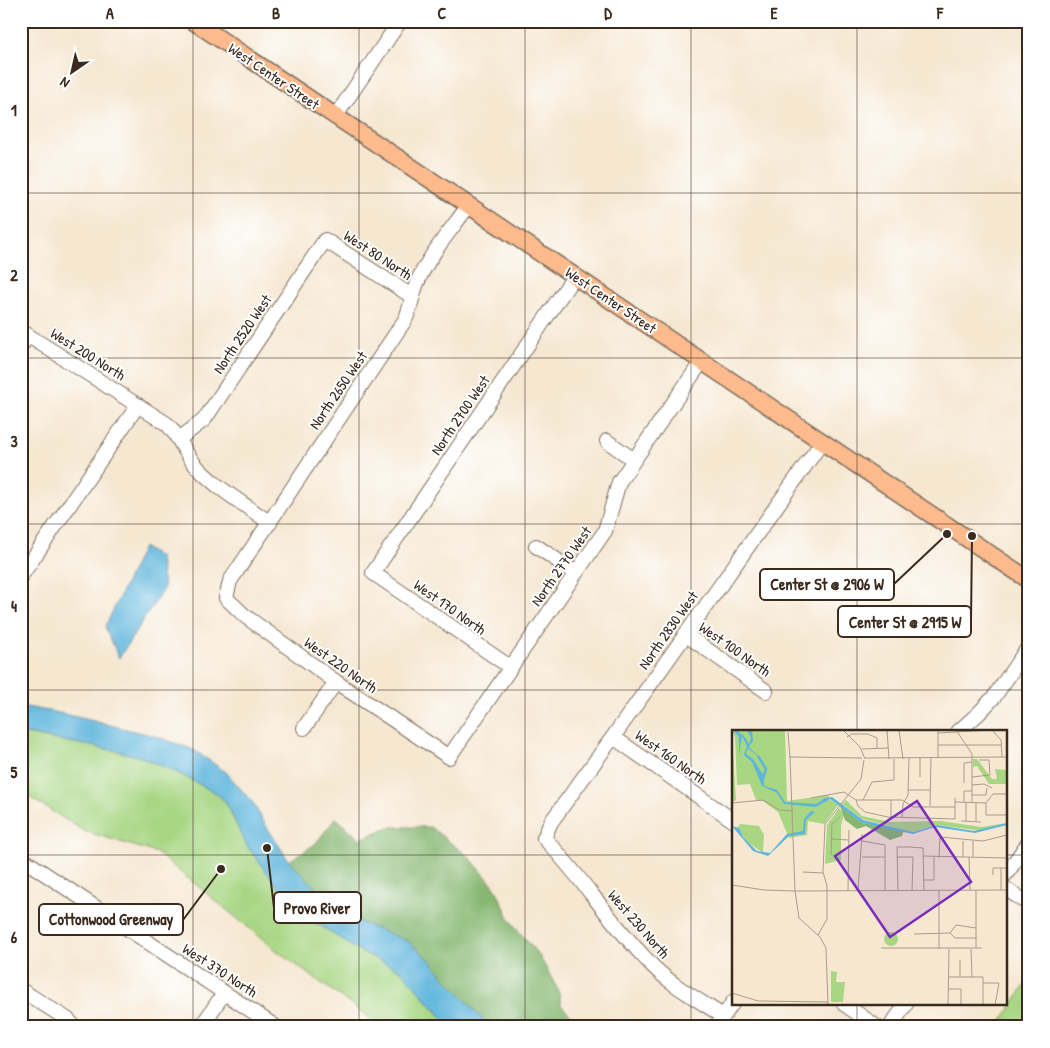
<svg xmlns="http://www.w3.org/2000/svg" width="1050" height="1048" font-family="'Patrick Hand',sans-serif">
	<rect width="100%" height="100%" fill="#fff"/>
	<filter id="ink" filterUnits="userSpaceOnUse"><feTurbulence type="fractalNoise" baseFrequency=".02" numOctaves="2"/><feDisplacementMap in="SourceGraphic" scale="10" xChannelSelector="R" yChannelSelector="G"/><feConvolveMatrix kernelMatrix="1 2 1 2 8 2 1 2 1" color-interpolation-filters="sRGB"/></filter>
	<filter id="wash" filterUnits="userSpaceOnUse"><feTurbulence type="fractalNoise" baseFrequency=".0096" numOctaves="4" result="noise"/><feDisplacementMap in="SourceGraphic" scale="20" xChannelSelector="R" yChannelSelector="G"/><feGaussianBlur stdDeviation="1.12" result="paint"/><feColorMatrix in="noise" values="0 0 0 0 0 0 0 0 0 0 0 0 0 0 0 0 0 1.4 0 .05"/><feComposite in="paint" operator="in"/></filter>
	<g filter="url(#wash)">
		<rect width="100%" height="100%" fill="#f5e7d0"/>
		<path fill="#a8d683" stroke="#728050" d="M 21,733 L 118,751 L 141,757 L 174,771 L 216,793 L 225,801 L 247,846 L 278,885 L 284,896 L 309,921 L 321,926 L 359,951 L 402,971 L 450,1027 L 377,1027 L 367,1016 L 276,950 L 157,853 L 84,831 L 21,792 Z
			M 1029,979 L 1029,1027 L 998,1027 Z"/>
		<path fill="#86b771" stroke="#607048" d="M 336,818 L 360,839 L 389,827 L 430,827 L 469,857 L 495,887 L 510,920 L 540,957 L 558,990 L 561,1005 L 577,1021 L 581,1027 L 489,1027 L 458,991 L 443,976 L 431,961 L 408,941 L 344,916 L 289,861 L 315,844 Z"/>
		<path fill="#5fb5dc" stroke="#4d707d" d="M 143,547 L 160,558 L 164,588 L 119,658 L 105,627 Z
			M 21,706 L 65,714 L 155,736 L 194,750 L 226,772 L 253,803 L 263,821 L 289,861 L 344,916 L 408,941 L 431,961 L 443,976 L 458,991 L 489,1027 L 450,1027 L 402,971 L 359,951 L 321,926 L 309,921 L 295,910 L 247,846 L 225,801 L 216,793 L 174,771 L 141,757 L 118,751 L 21,733 Z"/>
	</g>
	<g filter="url(#ink)">
		<g fill="none" stroke-linecap="round" stroke-linejoin="round">
			<g stroke="#7c6c5c" stroke-width="16">
				<path id="minor" d="M 335,117 L 400,21
					M 469,205 C 451,230 429,255 417,283 C 412,295 411,308 405,320 L 230,581 L 226,598 L 245,616 L 336,682 L 449,757 L 605,531 L 619,482 L 702,361
					M 21,331 L 167,424 C 180,437 185,455 198,468 C 219,490 246,505 270,523
					M 21,346 L 28,335
					M 179,439 L 204,420 L 325,240 L 413,297
					M 607,441 L 634,460
					M 536,546 L 576,573
					M 21,576 L 138,405
					M 685,634 L 766,691
					M 510,667 L 373,573 L 575,275
					M 304,728 L 336,682
					M 958,732 L 979,713 L 994,697 L 1029,646
					M 613,737 L 734,821
					M 21,858 L 276,1027
					M 1006,874 L 1029,842
					M 1006,889 L 1029,904
					M 21,990 L 67,1019 L 75,1027
					M 844,1004 L 877,1027
					M 723,1016 C 697,999 667,983 646,959 C 609,921 581,876 544,838 L 551,822 L 613,737 L 822,442
					M 201,1027 L 224,993
					M 716,1027 L 734,1001
					M 890,1027 L 906,1004"/>
			</g>
			<g stroke="#7c6c5c" stroke-width="19">
				<path id="major" d="M 193,21 L 1029,580"/>
			</g>
			<use href="#minor" stroke="#fff" stroke-width="14"/>
			<use href="#major" stroke="#fcba8d" stroke-width="16"/>
		</g>
	</g>
	<path fill="none" stroke="#3b2a1e" stroke-width="1" stroke-opacity="0.55" d="M 193,21 L 193,1027M 359,21 L 359,1027M 525,21 L 525,1027M 691,21 L 691,1027M 857,21 L 857,732M 21,193 L 1029,193M 21,358 L 1029,358M 21,524 L 1029,524M 21,690 L 1029,690M 21,855 L 734,855M 1006,855 L 1029,855M 857,1004 L 857,1027"/>
	<g text-anchor="middle" dominant-baseline="central" stroke-width="4" stroke-linejoin="round" paint-order="stroke">
		<g font-size="15" fill="#3b2a1e" stroke="#fff">
			<text transform="translate(274 76) rotate(34)">West Center Street</text>
			<text transform="translate(378 255) rotate(33)">West 80 North</text>
			<text transform="translate(611 300) rotate(34)">West Center Street</text>
			<text transform="translate(242 334) rotate(-56)">North 2520 West</text>
			<text transform="translate(88 354) rotate(32)">West 200 North</text>
			<text transform="translate(338 390) rotate(-56)">North 2650 West</text>
			<text transform="translate(460 415) rotate(-56)">North 2700 West</text>
			<text transform="translate(561 566) rotate(-55)">North 2770 West</text>
			<text transform="translate(450 607) rotate(35)">West 170 North</text>
			<text transform="translate(668 630) rotate(-55)">North 2830 West</text>
			<text transform="translate(735 649) rotate(35)">West 100 North</text>
			<text transform="translate(341 665) rotate(35)">West 220 North</text>
			<text transform="translate(671 757) rotate(35)">West 160 North</text>
			<text transform="translate(639 924) rotate(49)">West 230 North</text>
			<text transform="translate(220 970) rotate(33)">West 370 North</text>
		</g>
	</g>
	<g transform="translate(732 730)">
		<rect width="275" height="275" fill="#f5e7d0"/>
		<path d="M 0,0 L 53,0 L 55,71 L 97,65 L 97,69 L 106,75 L 92,94 L 76,91 L 75,105 L 57,108 L 46,82 L 31,71 L 24,70 L 18,54 L 5,55 L 3,7 ZM 0,7 L 4,70 L 0,72 ZM 241,29 L 245,29 L 260,49 L 265,49 L 263,39 L 275,40 L 275,54 L 257,54 L 245,36 L 241,37 ZM 114,70 L 130,86 L 158,92 L 209,91 L 249,97 L 275,93 L 251,101 L 205,95 L 180,102 L 130,89 L 110,74 ZM 107,78 L 112,84 L 109,96 L 109,130 L 93,134 L 95,95 ZM 8,94 L 27,96 L 32,105 L 31,123 L 13,110 L 6,97 ZM152 209a7 7 0 1 1 14 0a7 7 0 1 1-14 0ZM 99,241 L 105,242 L 104,252 L 113,252 L 111,272 L 99,272 Z" fill="#a8d683"/>
		<path d="M 108,76 L 130,93 L 172,100 L 170,106 L 158,110 L 134,96 L 125,99 L 113,90 Z" fill="#86b771"/>
		<path d="M 1,0 L 4,0 L 12,6 L 17,14 L 19,8 L 15,0 L 20,0 L 21,11 L 17,17 L 29,29 L 16,18 L 14,24 L 21,29 L 32,46 L 32,56 L 45,60 L 53,72 L 84,74 L 93,68 L 100,67 L 131,90 L 181,102 L 205,95 L 242,101 L 275,93 L 275,95 L 243,103 L 203,97 L 181,104 L 130,93 L 98,69 L 84,77 L 52,74 L 45,63 L 30,56 L 20,32 L 12,25 L 15,16 L 10,6 L 7,26 L 7,7 ZM 79,81 L 83,82 L 74,90 L 73,104 L 57,106 L 36,126 L 21,121 L 0,96 L 7,98 L 11,107 L 25,121 L 38,123 L 55,104 L 71,101 L 72,89 Z" fill="#5fb5dc"/>
		<path fill="none" stroke="#5fb5dc" stroke-width="2.5" d="M 26,26 L 34,39 L 31,49"/>
		<path fill="none" stroke="#ab9b89" stroke-width="1" d="M 111,0 L 128,17 L 133,29M 155,0 L 157,29M 167,0 L 171,29M 206,0 L 206,27M 224,0 L 240,24 L 240,72M 260,0 L 269,10 L 270,27M 56,2 L 58,28M 206,3 L 259,0M 115,7 L 119,4 L 136,4 L 145,8 L 145,18M 206,15 L 269,15M 130,19 L 156,18M 58,27 L 130,28M 133,28 L 275,27M 188,47 L 188,27M 240,47 L 258,45 L 257,30 L 247,30M 232,53 L 232,33 L 240,32M 240,55 L 252,54 L 260,58M 176,60 L 198,60M 275,64 L 261,64 L 254,73 L 254,85 L 275,85M 240,65 L 254,65 L 255,58M 79,68 L 112,62 L 124,70 L 170,70 L 181,77 L 223,77M 124,70 L 126,76 L 133,82 L 156,87 L 223,89 L 223,68M 131,70 L 140,52 L 162,50 L 162,29M 223,72 L 254,73M 232,72 L 232,61 L 240,61M 234,72 L 234,91M 244,72 L 244,91M 0,73 L 31,70 L 47,80 L 61,81M 198,76 L 199,27M 159,87 L 159,70M 170,87 L 171,74 L 176,65 L 177,28M 229,91 L 249,92M 99,109 L 117,110M 130,111 L 153,115 L 153,161M 231,111 L 231,127M 241,111 L 241,127M 99,125 L 100,94 L 108,87M 191,126 L 275,128M 130,127 L 153,127M 165,127 L 181,127 L 180,161M 237,127 L 238,160M 207,128 L 208,107 L 251,111 L 275,105M 269,138 L 269,160M 71,142 L 91,143M 261,145 L 261,138 L 275,138M 192,150 L 202,150 L 202,127M 0,155 L 32,160 L 63,161 L 58,27M 126,160 L 130,104M 166,160 L 165,117 L 178,117 L 191,118 L 192,161M 207,160 L 207,219M 244,160 L 244,218M 116,161 L 117,100M 218,203 L 224,195 L 244,198M 218,203 L 223,208 L 245,208M 182,204 L 218,203M 86,205 L 95,189 L 95,156 L 91,142 L 93,94 L 129,49 L 132,30M 149,218 L 250,218M 239,219 L 240,247M 216,247 L 251,247 L 251,275M 228,247 L 228,230M 251,253 L 267,253 L 263,275M 216,259 L 229,259 L 229,275M 0,263 L 26,271 L 96,272M 96,275 L 94,218 L 88,207 L 67,188 L 63,161 L 275,160M 216,275 L 217,219"/>
		<path fill="#7b2cbf" fill-opacity="0.15" stroke="#7b2cbf" stroke-width="2.5" d="M 185,71 L 239,152 L 158,207 L 103,126 Z"/>
		<rect width="275" height="275" fill="none" stroke="#3b2a1e" stroke-width="2.5"/>
	</g>
	<path fill="none" stroke="#3b2a1e" stroke-width="2" d="M947 534L894 584M972 536L971 622M267 848L274 908M221 869L183 920"/>
	<g fill="#3b2a1e" stroke="#fff" stroke-width="2">
		<circle cx="947" cy="534" r="5"/>
		<circle cx="972" cy="536" r="5"/>
		<circle cx="267" cy="848" r="5"/>
		<circle cx="221" cy="869" r="5"/>
	</g>
	<g fill="#fff" stroke="#3b2a1e" stroke-width="2">
		<rect x="760" y="569" width="134" height="31" rx="5"/>
		<rect x="838" y="606" width="133" height="31" rx="5"/>
		<rect x="274" y="892" width="87" height="31" rx="5"/>
		<rect x="39" y="904" width="144" height="31" rx="5"/>
	</g>
	<g font-size="16" text-anchor="middle" font-weight="bold" fill="#3b2a1e">
		<text x="827" y="590">Center St @ 2906 W</text>
		<text x="905" y="628">Center St @ 2915 W</text>
		<text x="317" y="914">Provo River</text>
		<text x="111" y="925">Cottonwood Greenway</text>
	</g>
	<rect width="1050" height="1048" fill="none" stroke="#fff" stroke-width="55"/>
	<g transform="translate(72 72) rotate(214)" stroke="#ffffff" stroke-width="4" paint-order="stroke">
	<path d="M0-4L9 19L0 12L-9 19Z" fill="#3b2a1e"/>
	<text y="-8" font-size="14" font-weight="bold" text-anchor="middle" fill="#3b2a1e">N</text>
	</g>
	<rect x="28" y="28" width="994" height="992" fill="none" stroke="#3b2a1e" stroke-width="2"/>
	<g font-size="16" text-anchor="middle" font-weight="bold" fill="#3b2a1e">
		<text x="110" y="19">A</text>
		<text x="276" y="19">B</text>
		<text x="442" y="19">C</text>
		<text x="608" y="19">D</text>
		<text x="774" y="19">E</text>
		<text x="940" y="19">F</text>
		<text x="14" y="116">1</text>
		<text x="14" y="281">2</text>
		<text x="14" y="447">3</text>
		<text x="14" y="612">4</text>
		<text x="14" y="778">5</text>
		<text x="14" y="943">6</text>
	</g>
</svg>
